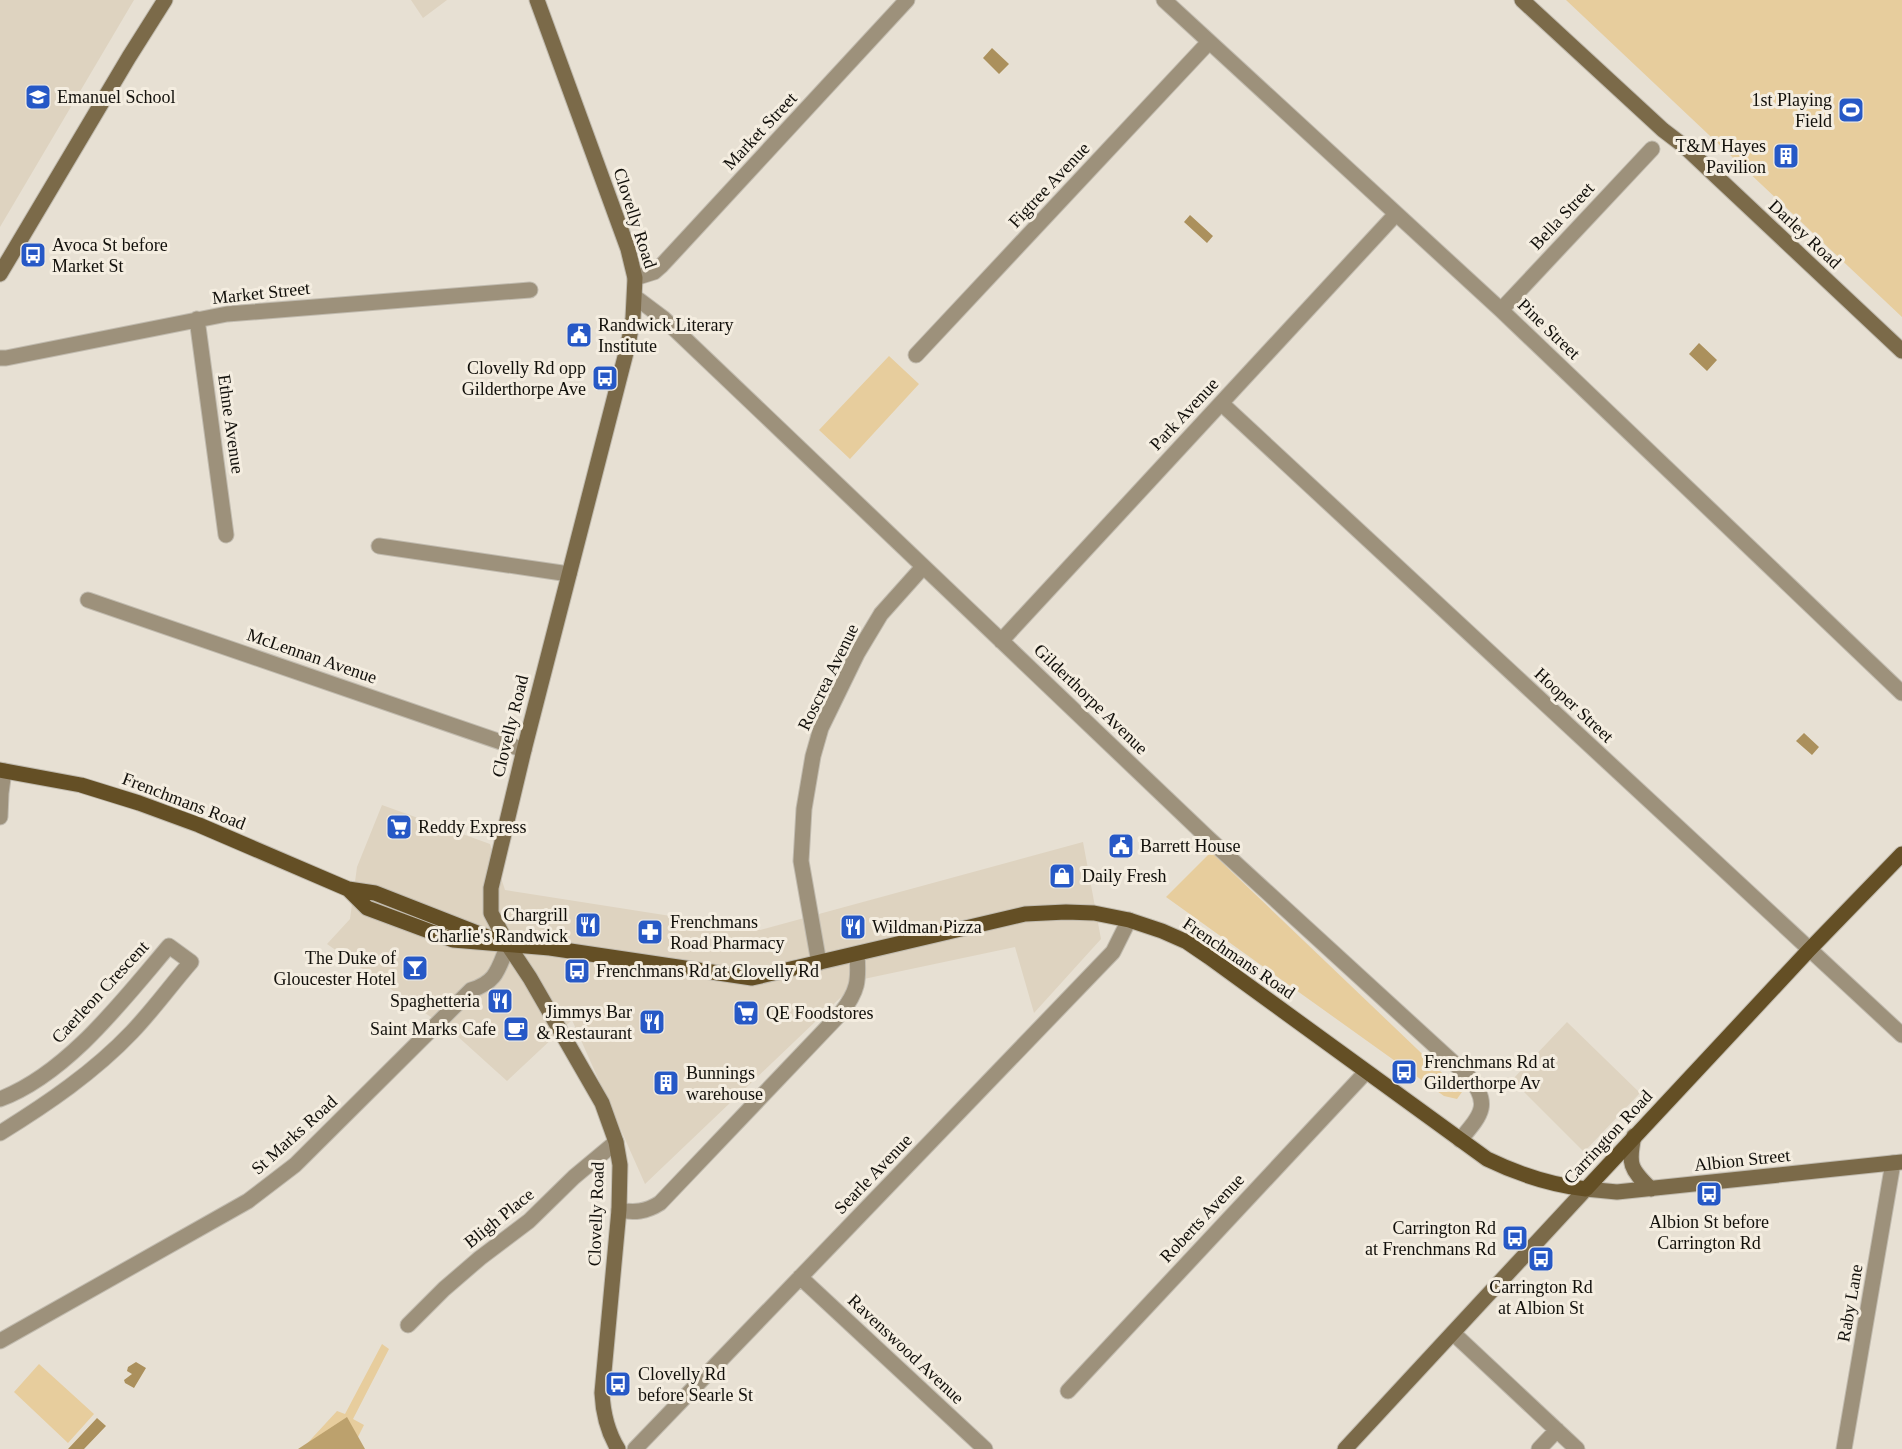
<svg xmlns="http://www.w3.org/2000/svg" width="1902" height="1449" font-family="Georgia,serif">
	<rect width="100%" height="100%" fill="#e7e0d3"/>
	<path fill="#ded3c0" d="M 0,0 L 134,0 L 0,227 Z
		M 411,0 L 447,0 L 423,18 Z
		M 382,805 L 490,844 L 505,890 L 760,930 L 1083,842 L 1101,939 L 1034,1013 L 1015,947 L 859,980 L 645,1184 L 572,1020 L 507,1081 L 455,1034 L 327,944 L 350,919 L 357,867 Z
		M 1567,1022 L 1640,1093 L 1584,1152 L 1512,1080 Z"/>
	<path fill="#e7cd9d" d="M 1566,0 L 1902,0 L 1902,317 Z
		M 889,356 L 919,384 L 850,459 L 819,430 Z
		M 1211,852 L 1462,1092 L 1457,1099 L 1444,1096 L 1166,897 Z
		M 382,1344 L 389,1349 L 353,1419 L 364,1425 L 352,1449 L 302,1449 L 337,1411 L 345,1414 Z
		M 39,1364 L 94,1414 L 68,1443 L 14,1392 Z"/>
	<path fill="#bca16d" d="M 347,1417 L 365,1449 L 298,1449 Z"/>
	<path fill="#ab905c" d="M 992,48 L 1009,64 L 999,74 L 983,58 Z
		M 1190,215 L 1213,236 L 1207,243 L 1184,222 Z
		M 1699,343 L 1717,360 L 1707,371 L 1689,354 Z
		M 1804,733 L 1819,747 L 1812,755 L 1796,741 Z
		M 136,1362 L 146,1368 L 134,1388 L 125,1383 L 124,1380 L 132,1374 L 127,1371 L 128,1367 Z
		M 97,1418 L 106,1426 L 84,1449 L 68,1449 Z"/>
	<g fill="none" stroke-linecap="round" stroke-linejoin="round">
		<g stroke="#c1bbaf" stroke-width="17">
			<path id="street" d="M 1164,0 L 1501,310 L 1902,693
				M 635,278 L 654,272 L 662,265 L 907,0
				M 635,297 L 663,318 L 1208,838 L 1468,1076 C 1492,1104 1481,1115 1460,1140
				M 1501,310 L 1652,149
				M 197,319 L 226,535
				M 916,355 L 1209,42
				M 0,358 L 6,358 L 227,314 L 530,290
				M 1221,403 L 1902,1035
				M 379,546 L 569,574
				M 88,600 L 524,750
				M 1001,641 L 1396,214
				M 0,817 L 1,793 L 4,771
				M 819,963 L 801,861 L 804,809 L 813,756 L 821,728 L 857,654 L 881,614 L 923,567
				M 0,1099 C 67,1074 124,999 169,946 L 191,962 C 171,985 153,1010 132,1032 C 94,1072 47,1104 0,1133
				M 619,1210 C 634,1213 646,1212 660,1203 L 841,1013 C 858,991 859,981 857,954
				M 800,1277 L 985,1449
				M 408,1325 L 444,1289 L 480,1258 L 529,1221 L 574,1177 L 616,1142
				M 1453,1333 L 1577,1449
				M 0,1341 L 248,1201 L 295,1165 L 471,990 C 497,982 498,969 508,945
				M 1068,1391 L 1366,1072
				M 635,1449 L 1113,952 L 1129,920
				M 1539,1449 L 1557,1430
				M 1844,1449 L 1893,1163"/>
		</g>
		<g stroke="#c1bbaf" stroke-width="17">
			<path id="secondary" d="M 537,0 L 628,249 L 635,278 L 633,318 L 628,345 L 524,750 L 491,888 L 491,913 L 508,945 L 530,978 L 602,1103 L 616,1142 L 620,1165 L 619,1210 L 602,1393 C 603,1414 607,1431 618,1449
				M 1522,0 L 1663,130 L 1684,146 L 1902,351
				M 0,274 L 129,57 L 165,0
				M 1634,1136 C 1628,1164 1630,1169 1651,1189
				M 1345,1449 L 1586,1189 L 1617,1192 L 1902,1162"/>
		</g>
		<g stroke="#c1bbaf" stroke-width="17">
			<path id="primary" d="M 0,770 L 81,785 L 139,803 L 199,825 L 348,889 L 375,893 L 495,940
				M 348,889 L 367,908 L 453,940 L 550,948 L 752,978 L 1025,914 L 1066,912 L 1094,913 L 1129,920 L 1162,931 L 1187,942 L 1209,957 L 1487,1159 C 1518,1174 1552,1185 1586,1189 L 1809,950 L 1902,854"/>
		</g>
		<use href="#street" stroke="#9d917b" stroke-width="15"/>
		<use href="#secondary" stroke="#7b6a49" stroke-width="15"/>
		<use href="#primary" stroke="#644f25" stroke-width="15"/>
	</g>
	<defs>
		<g id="school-square" transform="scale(1.35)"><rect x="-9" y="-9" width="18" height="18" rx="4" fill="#2658c6" stroke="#f4ede0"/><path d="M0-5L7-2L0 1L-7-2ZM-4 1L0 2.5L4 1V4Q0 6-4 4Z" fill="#fff"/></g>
		<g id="stadium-square" transform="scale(1.35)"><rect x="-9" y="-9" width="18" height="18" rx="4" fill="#2658c6" stroke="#f4ede0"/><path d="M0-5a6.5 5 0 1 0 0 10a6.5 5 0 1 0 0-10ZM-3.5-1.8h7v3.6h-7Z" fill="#fff"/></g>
		<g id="building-square" transform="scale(1.35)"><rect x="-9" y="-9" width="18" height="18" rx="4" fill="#2658c6" stroke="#f4ede0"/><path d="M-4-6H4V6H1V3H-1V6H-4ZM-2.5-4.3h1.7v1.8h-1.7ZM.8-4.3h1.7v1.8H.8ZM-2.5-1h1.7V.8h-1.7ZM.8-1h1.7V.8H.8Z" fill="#fff"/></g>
		<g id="bus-square" transform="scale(1.35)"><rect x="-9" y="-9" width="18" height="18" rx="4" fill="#2658c6" stroke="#f4ede0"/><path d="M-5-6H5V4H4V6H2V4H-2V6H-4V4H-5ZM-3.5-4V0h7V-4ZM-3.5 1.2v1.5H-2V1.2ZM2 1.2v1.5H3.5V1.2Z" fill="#fff"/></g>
		<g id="civic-square" transform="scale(1.35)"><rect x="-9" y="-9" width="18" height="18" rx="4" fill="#2658c6" stroke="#f4ede0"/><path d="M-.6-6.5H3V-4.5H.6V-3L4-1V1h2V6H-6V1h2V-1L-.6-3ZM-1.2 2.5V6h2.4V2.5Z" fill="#fff"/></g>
		<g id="supermarket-square" transform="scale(1.35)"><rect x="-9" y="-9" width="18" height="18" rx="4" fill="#2658c6" stroke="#f4ede0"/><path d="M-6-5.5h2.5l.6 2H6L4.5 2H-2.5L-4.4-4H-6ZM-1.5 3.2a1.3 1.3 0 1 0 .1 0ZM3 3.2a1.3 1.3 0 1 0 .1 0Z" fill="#fff"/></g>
		<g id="shop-square" transform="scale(1.35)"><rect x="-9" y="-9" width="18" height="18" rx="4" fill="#2658c6" stroke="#f4ede0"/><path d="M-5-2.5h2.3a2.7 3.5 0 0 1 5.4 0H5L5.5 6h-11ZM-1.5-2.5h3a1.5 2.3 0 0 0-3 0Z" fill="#fff"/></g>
		<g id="restaurant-square" transform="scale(1.35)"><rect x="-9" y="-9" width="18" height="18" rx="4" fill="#2658c6" stroke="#f4ede0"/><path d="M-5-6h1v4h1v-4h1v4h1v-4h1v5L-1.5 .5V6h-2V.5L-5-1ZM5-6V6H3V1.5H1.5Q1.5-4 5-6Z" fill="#fff"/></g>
		<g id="pharmacy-square" transform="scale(1.35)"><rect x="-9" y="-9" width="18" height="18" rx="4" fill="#2658c6" stroke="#f4ede0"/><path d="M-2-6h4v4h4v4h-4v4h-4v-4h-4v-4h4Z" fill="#fff"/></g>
		<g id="bar-square" transform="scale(1.35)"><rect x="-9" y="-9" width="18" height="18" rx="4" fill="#2658c6" stroke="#f4ede0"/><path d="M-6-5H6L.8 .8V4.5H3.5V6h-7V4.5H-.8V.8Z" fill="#fff"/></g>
		<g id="cafe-square" transform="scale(1.35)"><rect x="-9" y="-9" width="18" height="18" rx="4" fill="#2658c6" stroke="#f4ede0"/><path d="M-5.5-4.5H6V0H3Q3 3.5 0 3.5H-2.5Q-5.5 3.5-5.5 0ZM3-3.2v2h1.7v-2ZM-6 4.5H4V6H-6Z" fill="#fff"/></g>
	</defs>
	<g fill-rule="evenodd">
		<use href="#school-square" x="38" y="97"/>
		<use href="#stadium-square" x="1851" y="110"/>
		<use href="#building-square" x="1786" y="156"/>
		<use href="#bus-square" x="33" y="255"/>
		<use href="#civic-square" x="579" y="335"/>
		<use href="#bus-square" x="605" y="378"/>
		<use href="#supermarket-square" x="399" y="827"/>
		<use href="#civic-square" x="1121" y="846"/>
		<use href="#shop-square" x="1062" y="876"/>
		<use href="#restaurant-square" x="588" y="925"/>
		<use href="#restaurant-square" x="853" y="927"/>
		<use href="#pharmacy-square" x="650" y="932"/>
		<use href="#bar-square" x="415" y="968"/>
		<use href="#bus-square" x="577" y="971"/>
		<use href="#restaurant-square" x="500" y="1001"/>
		<use href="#supermarket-square" x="746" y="1013"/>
		<use href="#restaurant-square" x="652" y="1022"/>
		<use href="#cafe-square" x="516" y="1029"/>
		<use href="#bus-square" x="1404" y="1072"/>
		<use href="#building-square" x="666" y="1083"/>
		<use href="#bus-square" x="1709" y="1194"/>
		<use href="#bus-square" x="1515" y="1238"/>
		<use href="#bus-square" x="1541" y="1259"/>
		<use href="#bus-square" x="618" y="1384"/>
	</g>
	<g text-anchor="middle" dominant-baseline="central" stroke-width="6" stroke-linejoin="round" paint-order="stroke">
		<g font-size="18" fill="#12100b" stroke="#f4ede0" text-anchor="start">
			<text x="57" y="97">Emanuel School</text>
			<text x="1832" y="100" text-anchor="end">1st Playing<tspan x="1832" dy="21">Field</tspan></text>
			<text x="1766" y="146" text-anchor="end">T&amp;M Hayes<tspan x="1766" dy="21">Pavilion</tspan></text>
			<text x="52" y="245">Avoca St before<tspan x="52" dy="21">Market St</tspan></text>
			<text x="598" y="325">Randwick Literary<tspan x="598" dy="21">Institute</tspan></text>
			<text x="586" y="368" text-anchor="end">Clovelly Rd opp<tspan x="586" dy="21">Gilderthorpe Ave</tspan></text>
			<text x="418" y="827">Reddy Express</text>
			<text x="1140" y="846">Barrett House</text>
			<text x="1082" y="876">Daily Fresh</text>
			<text x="568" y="915" text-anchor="end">Chargrill<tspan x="568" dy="21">Charlie's Randwick</tspan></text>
			<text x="670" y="922">Frenchmans<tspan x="670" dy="21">Road Pharmacy</tspan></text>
			<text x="872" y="927">Wildman Pizza</text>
			<text x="396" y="958" text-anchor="end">The Duke of<tspan x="396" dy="21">Gloucester Hotel</tspan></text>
			<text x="596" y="971">Frenchmans Rd at Clovelly Rd</text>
			<text x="480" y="1001" text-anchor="end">Spaghetteria</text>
			<text x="632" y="1012" text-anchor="end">Jimmys Bar<tspan x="632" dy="21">&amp; Restaurant</tspan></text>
			<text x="766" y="1013">QE Foodstores</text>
			<text x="496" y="1029" text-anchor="end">Saint Marks Cafe</text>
			<text x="1424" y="1062">Frenchmans Rd at<tspan x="1424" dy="21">Gilderthorpe Av</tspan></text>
			<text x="686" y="1073">Bunnings<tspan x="686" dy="21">warehouse</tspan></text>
			<text x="1709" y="1222" text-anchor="middle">Albion St before<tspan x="1709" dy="21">Carrington Rd</tspan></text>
			<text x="1496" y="1228" text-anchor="end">Carrington Rd<tspan x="1496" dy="21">at Frenchmans Rd</tspan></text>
			<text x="1541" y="1287" text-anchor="middle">Carrington Rd<tspan x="1541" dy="21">at Albion St</tspan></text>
			<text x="638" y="1374">Clovelly Rd<tspan x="638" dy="21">before Searle St</tspan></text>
		</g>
		<g font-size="18" fill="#12100b" stroke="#f4ede0">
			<text transform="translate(760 131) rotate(-47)">Market Street</text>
			<text transform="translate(1049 185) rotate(-47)">Figtree Avenue</text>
			<text transform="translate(1562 216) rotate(-47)">Bella Street</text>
			<text transform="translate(635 218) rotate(72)">Clovelly Road</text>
			<text transform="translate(1805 234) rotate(43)">Darley Road</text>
			<text transform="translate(261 293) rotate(-6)">Market Street</text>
			<text transform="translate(1549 329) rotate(44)">Pine Street</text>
			<text transform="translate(1184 414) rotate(-47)">Park Avenue</text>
			<text transform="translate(231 424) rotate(82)">Ethne Avenue</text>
			<text transform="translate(312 656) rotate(19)">McLennan Avenue</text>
			<text transform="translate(828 677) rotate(-64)">Roscrea Avenue</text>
			<text transform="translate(1091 699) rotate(44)">Gilderthorpe Avenue</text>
			<text transform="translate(1574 705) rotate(43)">Hooper Street</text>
			<text transform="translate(510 726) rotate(-76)">Clovelly Road</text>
			<text transform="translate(184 801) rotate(21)">Frenchmans Road</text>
			<text transform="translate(1239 958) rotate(34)">Frenchmans Road</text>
			<text transform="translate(100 992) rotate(-47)">Caerleon Crescent</text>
			<text transform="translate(294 1135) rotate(-42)">St Marks Road</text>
			<text transform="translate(1608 1137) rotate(-47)">Carrington Road</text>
			<text transform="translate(1742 1160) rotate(-6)">Albion Street</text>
			<text transform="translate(873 1174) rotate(-46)">Searle Avenue</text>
			<text transform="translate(596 1214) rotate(-88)">Clovelly Road</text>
			<text transform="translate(499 1218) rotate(-39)">Bligh Place</text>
			<text transform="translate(1202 1218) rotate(-47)">Roberts Avenue</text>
			<text transform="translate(1850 1303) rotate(-80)">Raby Lane</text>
			<text transform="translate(906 1349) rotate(43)">Ravenswood Avenue</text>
		</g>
	</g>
</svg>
